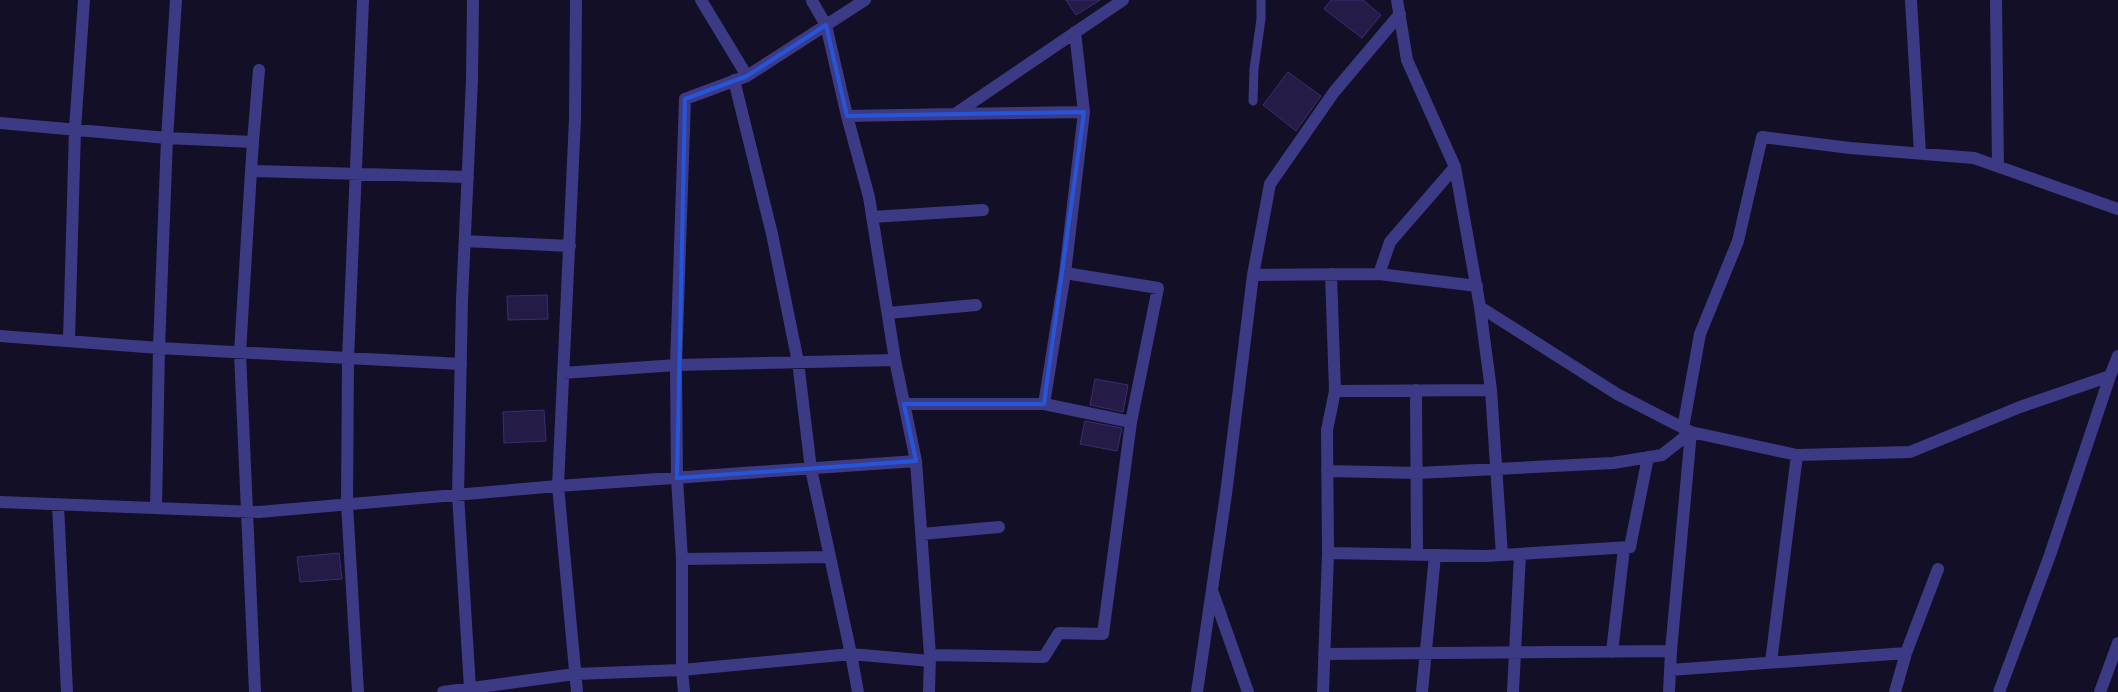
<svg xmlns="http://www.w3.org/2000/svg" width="2118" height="692" font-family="Mulish,sans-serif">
	<rect width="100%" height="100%" fill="#130f26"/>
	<path fill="#241b47" stroke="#3b2d73" d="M 1066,0 L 1100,0 L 1076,15 Z
		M 1331,0 L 1363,0 L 1381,15 L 1362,38 L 1324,9 Z
		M 1288,72 L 1321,96 L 1296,131 L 1263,105 Z
		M 547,295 L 548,319 L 508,320 L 507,296 Z
		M 1095,379 L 1128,385 L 1123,412 L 1090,405 Z
		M 544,410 L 546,441 L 504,443 L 503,412 Z
		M 1085,421 L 1122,428 L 1117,451 L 1080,444 Z
		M 339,553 L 342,579 L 300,582 L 297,557 Z"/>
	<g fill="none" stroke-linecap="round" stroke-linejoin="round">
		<path stroke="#3d3a85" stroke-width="9" d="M 1253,101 L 1254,69 L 1261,19 L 1261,0"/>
		<path stroke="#3d3a85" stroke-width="12" d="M 576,0 L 575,119 L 558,486 L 916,461 L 930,655 L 929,692
			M 701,0 L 747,76 L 865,0
			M 1911,0 L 1920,153
			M 1996,0 L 1998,166
			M 812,1 L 826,25 L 847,116 L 955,114 L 1123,0
			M 734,80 L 772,234 L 798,362 L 811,469 L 851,654 L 682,670 L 682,559 L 677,478 L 676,365 L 685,99 L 747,76
			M 955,114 L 1084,112 L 1075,32
			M 847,116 L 869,197 L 895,360
			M 0,123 L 167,138 L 176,0
			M 253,142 L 259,70
			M 1455,167 L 1480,307 L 1617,394 L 1691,432 L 1797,455 L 1910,452 L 2020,407 L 2110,376 L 2118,356
			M 251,171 L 240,353 L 255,692
			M 872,217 L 983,210
			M 465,241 L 570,246
			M 1065,273 L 1158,288 L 1131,422
			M 1379,274 L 1477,286
			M 1253,275 L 1270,184 L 1334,92 L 1400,14
			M 1480,307 L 1491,390 L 1502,555
			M 888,313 L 976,305
			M 0,336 L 159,348 L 461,364
			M 69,341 L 75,129 L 84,0
			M 563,373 L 676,365 L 895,360 L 916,461
			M 1416,390 L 1417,555
			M 1335,391 L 1491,390
			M 904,404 L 1044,404
			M 1683,428 L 1700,334 L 1738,241 L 1762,137 L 1850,148 L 1974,158 L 2118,209
			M 1327,471 L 1418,473 L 1613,463 L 1662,455 L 1691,432
			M 0,502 L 259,512 L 558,486 L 577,692
			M 58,505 L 67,692
			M 156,508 L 159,348 L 167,138 L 253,142 L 251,171 L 468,177
			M 922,534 L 999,527
			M 1328,553 L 1486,556 L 1630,547 L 1648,457
			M 682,559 L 830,557
			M 1213,593 L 1248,692
			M 1671,651 L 1691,432
			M 1612,652 L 1624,548
			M 1906,653 L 1938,569
			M 1324,654 C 1440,652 1555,653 1671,651 L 1669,692
			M 930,655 L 1044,657 L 1059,633 L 1103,634 L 1131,422 L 1044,404 L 1065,273 L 1084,112
			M 1771,662 L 1797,455
			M 1670,670 L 1906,653 L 1895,692
			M 470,688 L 458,495 L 462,300 L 472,80 L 473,0
			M 358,692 L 347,504 L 348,359 L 363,0
			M 443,692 L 575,674 L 682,670 L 684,692
			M 858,692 L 851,654 L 930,661
			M 1197,692 L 1226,494 L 1253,275 L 1379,274 L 1390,242 L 1455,167 L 1407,60 L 1397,0
			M 1323,692 L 1328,553 L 1327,430 L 1335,391 L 1331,274
			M 1422,692 L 1435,555
			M 1513,692 L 1520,554
			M 1999,692 L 2050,555 L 2110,376
			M 2100,692 L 2118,643"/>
	</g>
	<path fill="none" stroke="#2655da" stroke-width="4" stroke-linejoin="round" d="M 826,25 L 847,116 L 1084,112 L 1044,404 L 904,404 L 916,461 L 677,478 L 685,99 L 747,76 Z"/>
</svg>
